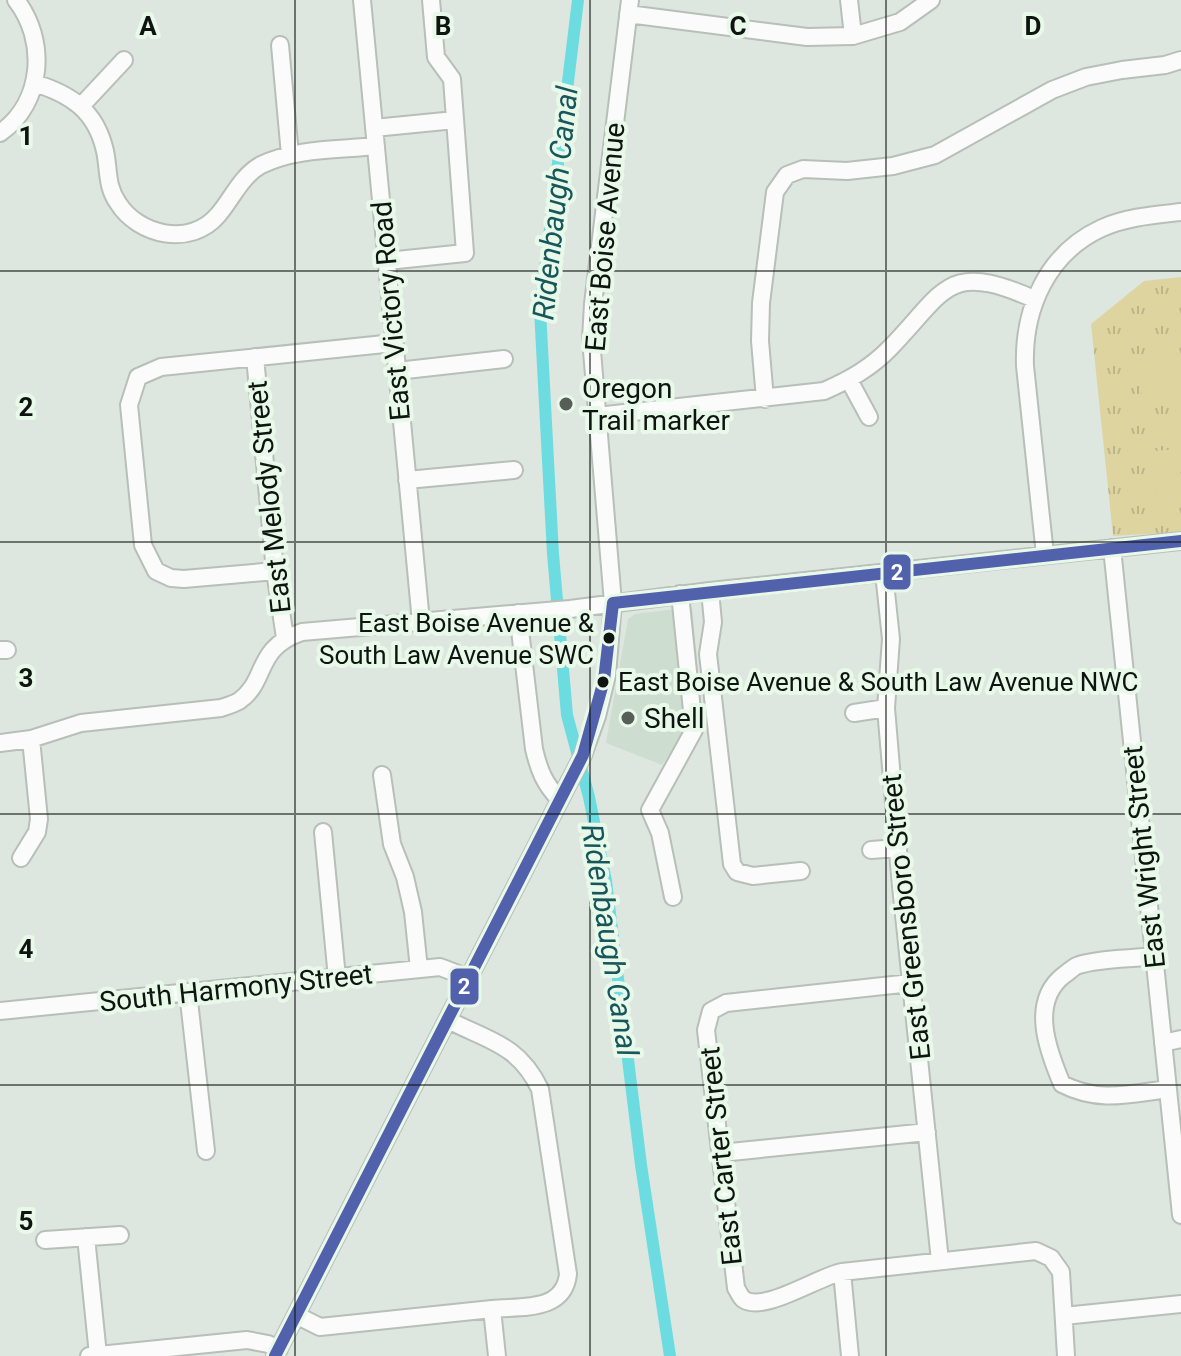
<svg xmlns="http://www.w3.org/2000/svg" width="1181" height="1356" font-family="Roboto,sans-serif">
	<defs>
		<pattern id="grass-tufts" width="24" height="20" patternUnits="userSpaceOnUse" patternTransform="scale(2)"><rect width="24" height="20" fill="#ded4a0"/><path d="M3 7l-1-3M5 7V3M7 7l1-3M15 17l-1-3M17 17v-4M19 17l1-3" fill="none" stroke="#bdb589"/></pattern>
	</defs>
	<rect width="100%" height="100%" fill="#dee7df"/>
	<path fill="#cdddcf" d="M 692,607 L 699,681 L 682,683 L 686,728 L 662,765 L 606,743 L 628,619 L 635,614 Z"/>
	<path fill="url(#grass-tufts)" d="M 1181,277 L 1181,532 L 1113,536 L 1091,324 L 1144,281 Z"/>
	<path fill="#ded4a0" d="M 1179,358 L 1181,376 L 1140,380 L 1139,361 Z
		M 1181,383 L 1181,402 L 1143,406 L 1141,387 Z
		M 1181,413 L 1181,439 L 1156,441 L 1153,416 Z
		M 1181,449 L 1181,472 L 1154,474 L 1152,451 Z
		M 1181,477 L 1181,500 L 1157,503 L 1154,480 Z"/>
	<g fill="none" stroke-linecap="round" stroke-linejoin="round">
		<path stroke="#6ddce1" stroke-width="12" d="M 578,0 L 540,310 L 553,554 L 567,715 L 589,797 L 606,881 L 641,1165 L 670,1356"/>
		<g stroke="#b8beb8" stroke-width="20">
			<path id="minor" d="M 362,0 L 421,622
				M 849,0 L 853,36
				M 628,14 L 807,37 L 853,36 L 900,22 L 931,0
				M 280,45 L 290,155
				M 34,83 C 71,94 96,111 105,151 C 109,169 106,186 118,203 C 138,235 190,248 218,215 C 232,199 241,176 261,165 C 295,148 339,150 376,146
				M 82,105 L 124,60
				M 374,128 L 455,120
				M 0,133 C 44,102 47,40 16,0
				M 387,261 L 465,253 L 452,79 L 436,57 L 431,0
				M 255,357 L 275,571 L 285,638
				M 397,371 L 504,359
				M 849,380 L 869,417
				M 765,399 L 760,341 L 761,303 L 775,192 L 787,175 L 803,169 L 847,171 L 893,166 L 935,155 L 1052,90 L 1086,77 L 1122,70 L 1165,65 L 1181,60
				M 597,416 L 824,391 C 849,380 871,368 891,347 C 947,289 947,261 1034,299
				M 407,480 L 514,470
				M 1112,548 L 1181,1215
				M 1045,555 L 1025,366 C 1023,309 1047,253 1102,228 C 1127,217 1154,215 1181,212
				M 275,571 L 184,579 L 171,578 L 156,571 L 143,545 L 129,405 L 138,377 L 161,367 L 394,343
				M 884,573 L 891,639 L 886,708 L 901,886 L 940,1261
				M 710,591 L 713,622 L 708,654 L 732,864 L 737,872 L 753,876 L 801,871
				M 518,613 L 534,749 C 539,770 544,783 559,799
				M 0,650 L 7,650
				M 854,713 L 886,708
				M 0,743 L 31,739 L 81,723 L 221,708 C 227,706 234,704 239,701 C 268,681 254,648 302,632 L 570,609 L 710,591 L 1181,541
				M 382,775 L 392,844 L 405,877 L 413,912 L 419,969
				M 323,832 L 337,978
				M 871,850 L 898,848
				M 21,858 L 37,832 L 39,819 L 31,739
				M 673,897 L 660,833 L 650,810 L 694,730 L 680,594
				M 1154,956 C 1132,959 1100,958 1079,965 C 1074,966 1069,972 1064,975 C 1029,1002 1048,1051 1062,1084 C 1099,1103 1129,1094 1168,1089
				M 911,983 L 726,1003 L 711,1011 L 706,1030 L 736,1288 C 738,1291 740,1296 743,1299 C 763,1314 819,1276 842,1272 L 1036,1251 L 1051,1258 L 1061,1272 L 1066,1356
				M 188,992 L 206,1151
				M 0,1011 L 440,967 L 469,978
				M 448,1020 C 489,1041 518,1044 540,1089 L 568,1274 C 564,1312 522,1306 492,1309 L 497,1356
				M 1163,1043 L 1181,1039
				M 721,1153 L 927,1132
				M 86,1237 L 98,1355
				M 45,1240 L 120,1235
				M 842,1272 L 850,1356
				M 296,1315 L 320,1327 L 492,1309
				M 1064,1316 L 1181,1304
				M 89,1356 L 247,1340 L 268,1344 L 279,1349
				M 275,1356 L 583,755 L 597,716 L 607,675 L 613,603 L 591,339 L 593,304 L 630,0"/>
		</g>
		<use href="#minor" stroke="#fafbfa" stroke-width="16"/>
		<g stroke="#e8f8e9" stroke-width="18">
			<path id="bus-1" d="M 613,603 L 1181,541
				M 275,1356 L 583,755 L 604,680 L 613,603"/>
		</g>
		<use href="#bus-1" stroke="#5261ac" stroke-width="12"/>
	</g>
	<path fill="none" stroke="#0e140f" stroke-width="2" stroke-opacity="0.55" d="M 295,0 L 295,1356M 590,0 L 590,1356M 886,0 L 886,1356M 0,271 L 1181,271M 0,542 L 1181,542M 0,814 L 1181,814M 0,1085 L 1181,1085"/>
	<g fill="#575e58" stroke="#e8f8e9" stroke-width="3">
		<circle cx="566" cy="404" r="8"/>
		<circle cx="628" cy="718" r="8"/>
	</g>
	<g fill="#0e140f" stroke="#e8f8e9" stroke-width="3">
		<circle cx="609" cy="638" r="7"/>
		<circle cx="603" cy="682" r="7"/>
	</g>
	<g text-anchor="middle" dominant-baseline="central" stroke-width="8" stroke-linejoin="round" paint-order="stroke">
		<g font-size="26" fill="#0e140f" stroke="#e8f8e9" text-anchor="end">
			<text x="594" y="623">East Boise Avenue &amp;<tspan x="594" dy="32">South Law Avenue SWC</tspan></text>
			<text x="618" y="682" text-anchor="start">East Boise Avenue &amp; South Law Avenue NWC</text>
		</g>
		<g font-size="28" fill="#0e140f" stroke="#e8f8e9">
			<text transform="translate(605 237) rotate(-85)">East Boise Avenue</text>
			<text transform="translate(391 311) rotate(-95)">East Victory Road</text>
			<text transform="translate(269 497) rotate(-96)">East Melody Street</text>
			<text transform="translate(1144 857) rotate(-96)">East Wright Street</text>
			<text transform="translate(906 917) rotate(-96)">East Greensboro Street</text>
			<text transform="translate(236 988) rotate(-6)">South Harmony Street</text>
			<text transform="translate(721 1156) rotate(-96)">East Carter Street</text>
		</g>
		<g font-size="28" fill="#0e140f" stroke="#e8f8e9" text-anchor="start">
			<text x="582" y="388">Oregon<tspan x="582" dy="32">Trail marker</tspan></text>
			<text x="644" y="718">Shell</text>
		</g>
		<g font-size="30" font-style="italic" fill="#17565a" stroke="#e8f8e9">
			<text transform="translate(555 203) rotate(-84)">Ridenbaugh Canal</text>
			<text transform="translate(610 940) rotate(81)">Ridenbaugh Canal</text>
		</g>
	</g>
	<g font-size="26" text-anchor="middle" font-weight="bold" fill="#0e140f" stroke="#e8f8e9" stroke-width="8" stroke-linejoin="round" paint-order="stroke">
		<text x="148" y="35">A</text>
		<text x="443" y="35">B</text>
		<text x="738" y="35">C</text>
		<text x="1033" y="35">D</text>
		<text x="26" y="145">1</text>
		<text x="26" y="416">2</text>
		<text x="26" y="687">3</text>
		<text x="26" y="958">4</text>
		<text x="26" y="1230">5</text>
	</g>
	<g stroke="#e8f8e9" stroke-width="3">
		<rect x="882" y="553" width="30" height="38" rx="8" fill="#5261ac"/>
		<rect x="449" y="967" width="31" height="39" rx="8" fill="#5261ac"/>
	</g>
	<g font-size="22" text-anchor="middle" font-weight="bold" fill="#fff">
		<text x="897" y="580">2</text>
		<text x="464" y="994">2</text>
	</g>
</svg>
